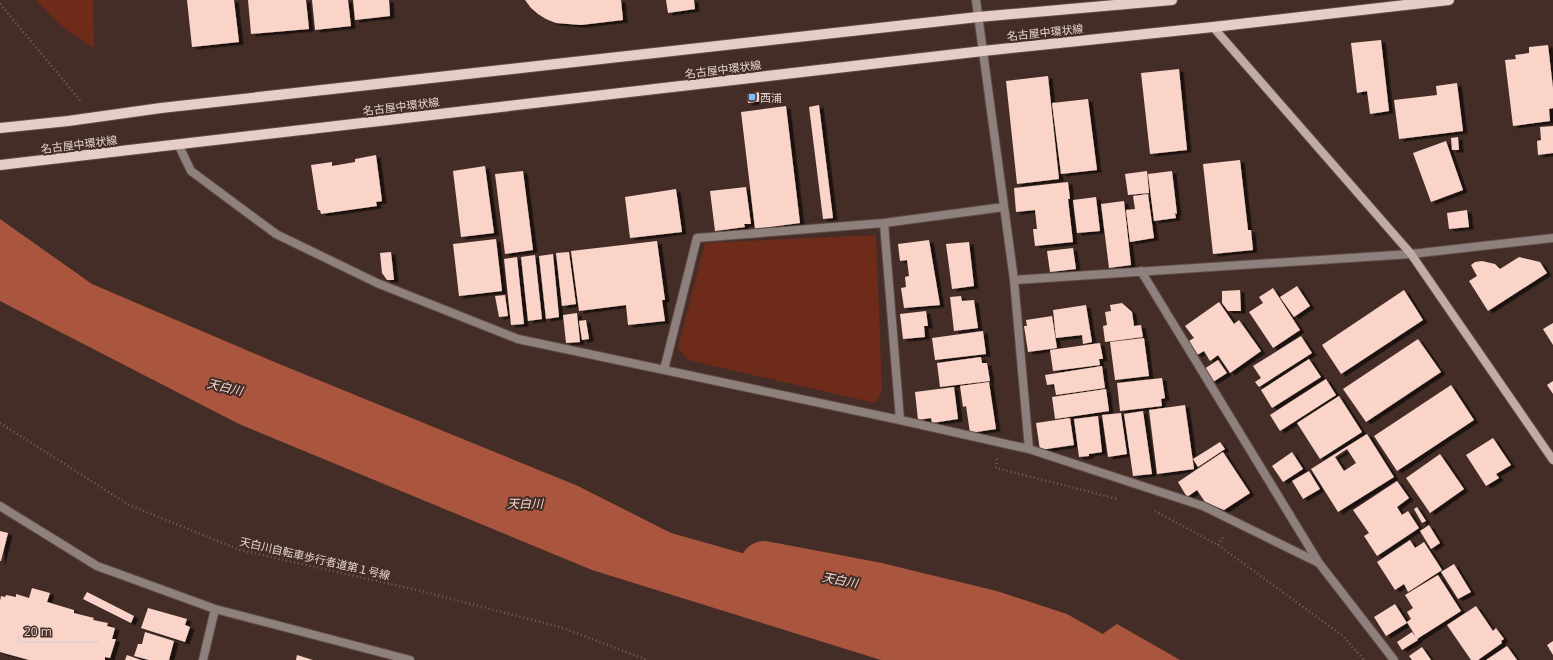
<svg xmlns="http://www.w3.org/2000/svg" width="1553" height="660" font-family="'Open Sans','Noto Sans JP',sans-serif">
	<defs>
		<filter id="shadow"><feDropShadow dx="4.5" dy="2.5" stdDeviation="0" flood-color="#0009"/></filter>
	</defs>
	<rect width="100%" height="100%" fill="#442d27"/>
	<path fill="#6f2b19" d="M 36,0 L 93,0 L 94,49 L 60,25 Z
		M 876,235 L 882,391 L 875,403 L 688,360 L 678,348 L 705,243 Z"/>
	<path fill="#aa563f" d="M 0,219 L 92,284 L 272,361 L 578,486 L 671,533 L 1081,649 L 1117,624 L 1180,660 L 881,660 L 592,570 L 239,424 L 0,301 Z"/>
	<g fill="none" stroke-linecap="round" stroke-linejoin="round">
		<path stroke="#aa563f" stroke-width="48" d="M 764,565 L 875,586 L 990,614 L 1057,636 L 1100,660"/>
	</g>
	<path fill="#fad3c9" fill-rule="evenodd" filter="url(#shadow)" d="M 187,0 L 234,0 L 239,42 L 192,47 Z
		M 248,0 L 306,0 L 309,29 L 251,34 Z
		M 312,0 L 348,0 L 351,26 L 315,30 Z
		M 353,0 L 389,0 L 390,16 L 355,20 Z
		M 525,0 L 621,0 L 623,20 L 581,25 L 556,23 L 546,19 L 538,14 L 531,8 Z
		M 666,0 L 694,0 L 695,9 L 668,13 Z
		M 1381,40 L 1389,111 L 1370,114 L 1367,91 L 1357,93 L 1351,43 Z
		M 1548,45 L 1553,88 L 1553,108 L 1549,109 L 1550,121 L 1513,126 L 1505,60 L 1516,59 L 1515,55 L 1529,53 L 1529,47 Z
		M 1179,69 L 1187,150 L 1150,154 L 1141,73 Z
		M 1048,76 L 1059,179 L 1017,184 L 1006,81 Z
		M 1457,83 L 1463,131 L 1399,139 L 1394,100 L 1437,95 L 1436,86 Z
		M 768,91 L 769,100 L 748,103 L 747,94 Z
		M 1088,99 L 1097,170 L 1061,174 L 1052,103 Z
		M 819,105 L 833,218 L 823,219 L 809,107 Z
		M 786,106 L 800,223 L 755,229 L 741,112 Z
		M 1553,126 L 1553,153 L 1538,155 L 1537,141 L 1541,140 L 1540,127 Z
		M 1458,137 L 1459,150 L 1452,150 L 1451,138 Z
		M 1446,141 L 1463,190 L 1431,202 L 1413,153 Z
		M 376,155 L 382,201 L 376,202 L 377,206 L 321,214 L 320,210 L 318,210 L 311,165 L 332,162 L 332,166 L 355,162 L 355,159 Z
		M 1240,160 L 1248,230 L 1251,230 L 1253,250 L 1213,254 L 1203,164 Z
		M 485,166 L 494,233 L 461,237 L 453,171 Z
		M 523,171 L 533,250 L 505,254 L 495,174 Z
		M 1147,171 L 1149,193 L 1128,195 L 1125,174 Z
		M 1172,171 L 1177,214 L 1175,213 L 1176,218 L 1154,221 L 1148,174 Z
		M 1068,182 L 1070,199 L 1068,199 L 1073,242 L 1035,246 L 1033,229 L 1037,229 L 1035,210 L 1016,212 L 1014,188 Z
		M 746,187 L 751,224 L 744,224 L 745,227 L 715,231 L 710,191 Z
		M 676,189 L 682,232 L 630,238 L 625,197 Z
		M 1148,194 L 1154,238 L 1130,242 L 1126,210 L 1135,209 L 1133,196 Z
		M 1096,197 L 1100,231 L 1077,233 L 1073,200 Z
		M 1124,201 L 1131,265 L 1109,268 L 1101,204 Z
		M 1467,210 L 1469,227 L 1449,229 L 1447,213 Z
		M 496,239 L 502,291 L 459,296 L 453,244 Z
		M 929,240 L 940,305 L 904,308 L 901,288 L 906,287 L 905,277 L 909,276 L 907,260 L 900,261 L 898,244 Z
		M 657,241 L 665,300 L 662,300 L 665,321 L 628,325 L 626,305 L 579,311 L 571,251 Z
		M 969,242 L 974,286 L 952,289 L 946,244 Z
		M 1073,248 L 1076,269 L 1050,272 L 1047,251 Z
		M 391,252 L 394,280 L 387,280 L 382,273 L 380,253 Z
		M 569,252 L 576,304 L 562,306 L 556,253 Z
		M 553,254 L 559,317 L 546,319 L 539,256 Z
		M 535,255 L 542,319 L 528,321 L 521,257 Z
		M 517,257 L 524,324 L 511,325 L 504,259 Z
		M 1519,257 L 1540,262 L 1547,273 L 1488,311 L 1469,281 L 1477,276 L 1471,265 L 1475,262 L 1482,261 L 1495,264 L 1500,269 Z
		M 1297,286 L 1310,306 L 1294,317 L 1280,297 Z
		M 1273,288 L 1300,330 L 1273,348 L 1249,312 L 1263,303 L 1259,297 Z
		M 1240,290 L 1241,311 L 1228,311 L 1222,303 L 1222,291 Z
		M 1404,290 L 1423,320 L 1341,374 L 1322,345 Z
		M 505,295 L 508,316 L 499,317 L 495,296 Z
		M 961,296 L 962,301 L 974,300 L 978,328 L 954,331 L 950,297 Z
		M 1219,302 L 1234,324 L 1239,320 L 1261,351 L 1230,373 L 1218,355 L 1210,361 L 1204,351 L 1197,355 L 1187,342 L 1194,338 L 1185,326 Z
		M 1122,303 L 1132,312 L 1134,326 L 1141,325 L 1143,337 L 1105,342 L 1103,326 L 1107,325 L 1105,312 L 1111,311 L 1110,305 Z
		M 1086,305 L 1092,342 L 1083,344 L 1082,335 L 1056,338 L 1053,310 Z
		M 926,311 L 928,326 L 924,326 L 925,337 L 903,339 L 900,314 Z
		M 577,313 L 580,342 L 566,343 L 563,315 Z
		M 1052,316 L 1057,348 L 1028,352 L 1024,326 L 1027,326 L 1026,320 Z
		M 586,320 L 589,339 L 582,340 L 579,321 Z
		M 1553,323 L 1553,345 L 1543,329 Z
		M 983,331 L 986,354 L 935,360 L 932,338 Z
		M 1301,336 L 1312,353 L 1259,387 L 1255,382 L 1261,378 L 1253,366 Z
		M 1144,338 L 1149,376 L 1115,380 L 1110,342 Z
		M 1418,339 L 1441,372 L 1366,422 L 1343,389 Z
		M 1100,343 L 1103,359 L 1099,359 L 1100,365 L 1053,371 L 1050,350 Z
		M 981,357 L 982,363 L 987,363 L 990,381 L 940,387 L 937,363 Z
		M 1309,359 L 1321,377 L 1272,408 L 1261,390 Z
		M 1218,360 L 1227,373 L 1213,382 L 1204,369 Z
		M 1102,366 L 1105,388 L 1056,395 L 1054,384 L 1047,385 L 1045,375 Z
		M 1162,378 L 1165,398 L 1161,399 L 1162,406 L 1120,411 L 1117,383 Z
		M 1326,379 L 1336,395 L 1280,431 L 1270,415 Z
		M 1553,381 L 1553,394 L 1547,385 Z
		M 989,382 L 996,429 L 970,433 L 966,406 L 963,407 L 960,386 Z
		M 1451,385 L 1474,420 L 1397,471 L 1374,436 Z
		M 954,387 L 958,419 L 932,423 L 931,418 L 918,420 L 915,392 Z
		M 1106,389 L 1109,411 L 1055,419 L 1052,397 Z
		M 1339,396 L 1362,432 L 1320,459 L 1297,423 Z
		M 1185,405 L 1194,469 L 1157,474 L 1149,410 Z
		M 1143,411 L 1152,474 L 1133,476 L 1124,414 Z
		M 1121,413 L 1127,454 L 1108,457 L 1102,415 Z
		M 1098,416 L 1102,452 L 1089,454 L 1089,456 L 1079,457 L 1074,419 Z
		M 1070,418 L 1074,445 L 1040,450 L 1036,423 Z
		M 1367,434 L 1394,477 L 1338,512 L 1311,469 ZM 1347,449 L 1356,463 L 1344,471 L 1335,457 Z
		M 1493,438 L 1511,465 L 1496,474 L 1499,478 L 1486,486 L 1466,455 Z
		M 1220,442 L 1225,449 L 1198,467 L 1193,459 Z
		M 1223,452 L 1250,493 L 1224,510 L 1205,502 L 1197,490 L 1187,497 L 1178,482 Z
		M 1292,452 L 1303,469 L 1283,482 L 1272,466 Z
		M 1440,454 L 1464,489 L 1430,513 L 1406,478 Z
		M 1309,471 L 1320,489 L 1303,499 L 1292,481 Z
		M 1397,481 L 1409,498 L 1397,507 L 1402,515 L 1408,511 L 1419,528 L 1377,556 L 1364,536 L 1369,533 L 1353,510 Z
		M 1417,507 L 1426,521 L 1422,523 L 1414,509 Z
		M 1429,525 L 1440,543 L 1431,549 L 1420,531 Z
		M 0,531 L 8,533 L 1,561 L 0,561 Z
		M 1410,540 L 1415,548 L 1424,542 L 1442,570 L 1408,592 L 1404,584 L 1395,590 L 1377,562 Z
		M 1454,564 L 1471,592 L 1458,599 L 1441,572 Z
		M 1438,575 L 1461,611 L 1417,639 L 1407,622 L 1411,619 L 1407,612 L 1413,608 L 1405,595 Z
		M 32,588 L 50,593 L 47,602 L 74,610 L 74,613 L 94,618 L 93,620 L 108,623 L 107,626 L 115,628 L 112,639 L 116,639 L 110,658 L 105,657 L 105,660 L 29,660 L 0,652 L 0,601 L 1,596 L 5,597 L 6,595 L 16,597 L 16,594 L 29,598 Z
		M 87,592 L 134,616 L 131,623 L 83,599 Z
		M 1395,604 L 1407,623 L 1386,636 L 1374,617 Z
		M 1476,606 L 1493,631 L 1496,628 L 1504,639 L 1501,641 L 1502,643 L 1478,660 L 1471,660 L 1447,625 Z
		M 148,608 L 187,619 L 185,625 L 190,627 L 185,642 L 141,628 Z
		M 145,632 L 174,641 L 169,660 L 149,660 L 134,656 L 138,644 L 142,644 Z
		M 1412,632 L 1418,640 L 1402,650 L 1397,642 Z
		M 1553,641 L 1553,655 L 1547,645 Z
		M 1507,646 L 1517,660 L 1486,660 Z
		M 1422,647 L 1431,660 L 1412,660 L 1409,656 Z
		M 127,655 L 141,660 L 125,660 Z
		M 297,655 L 313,660 L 296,660 Z"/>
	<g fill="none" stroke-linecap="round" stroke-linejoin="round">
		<g stroke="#614b45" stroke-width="10">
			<path id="street" d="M 976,0 L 1014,280 L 1029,449
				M 178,144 L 191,171 L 276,234 L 377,283 L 518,339 L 900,420 L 1029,449 L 1203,506 L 1319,563
				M 884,223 L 900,420
				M 1141,271 L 1319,563 L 1394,660
				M 1014,280 L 1411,254 L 1553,238
				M 664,370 L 697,238 L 884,223 L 1004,207
				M 0,506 L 97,566 L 215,609 L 410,660
				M 203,660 L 215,609"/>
		</g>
		<g stroke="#614b45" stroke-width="10">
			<path id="secondary" d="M 1213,27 L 1411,254 L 1553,460"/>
		</g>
		<g stroke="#614b45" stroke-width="12">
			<path id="primary" d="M 0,128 L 68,121 L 161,108 L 978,17 L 1172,0
				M 0,165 L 983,51 L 1213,27 L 1449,0"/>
		</g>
		<path stroke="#76625c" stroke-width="2.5" stroke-dasharray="1 3" stroke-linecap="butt" d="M 0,4 L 80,100
			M 0,423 L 129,505 L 240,550 L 421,591 L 563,628 L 647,660
			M 997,459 L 996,468 L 1117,499
			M 1155,511 L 1218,545 L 1343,636 L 1364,660
			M 1218,545 L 1223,537"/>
		<use href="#street" stroke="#8d807d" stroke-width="8"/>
		<use href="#secondary" stroke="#bfaca6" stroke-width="8"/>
		<use href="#primary" stroke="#e6cdc6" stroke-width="10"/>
	</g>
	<rect fill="#7bbef8" stroke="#442d27" stroke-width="1.5" x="748" y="93" width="8" height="8" rx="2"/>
	<g text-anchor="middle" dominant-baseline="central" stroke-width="4" stroke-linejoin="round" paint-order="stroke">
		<g font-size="11" fill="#e3d4d0" stroke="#442d27">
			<text transform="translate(1045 32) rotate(-6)">名古屋中環状線</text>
			<text transform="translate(723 69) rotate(-7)">名古屋中環状線</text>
			<text transform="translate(401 106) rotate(-7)">名古屋中環状線</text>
			<text transform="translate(79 144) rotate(-7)">名古屋中環状線</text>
			<text transform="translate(315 558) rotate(13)">天白川自転車歩行者道第１号線</text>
		</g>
		<g font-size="11" fill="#e3d4d0" stroke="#442d27" text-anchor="start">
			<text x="760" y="97">西浦</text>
		</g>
		<g font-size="12" font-style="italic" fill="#efd6cf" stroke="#442d27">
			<text transform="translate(225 387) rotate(13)">天白川</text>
			<text x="525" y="503">天白川</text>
			<text transform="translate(840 580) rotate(11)">天白川</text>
		</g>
	</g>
	<path d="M18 636v6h80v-6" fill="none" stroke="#e3d4d0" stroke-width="2"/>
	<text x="24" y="636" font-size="12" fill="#e3d4d0" stroke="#442d27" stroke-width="3" paint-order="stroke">20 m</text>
</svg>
